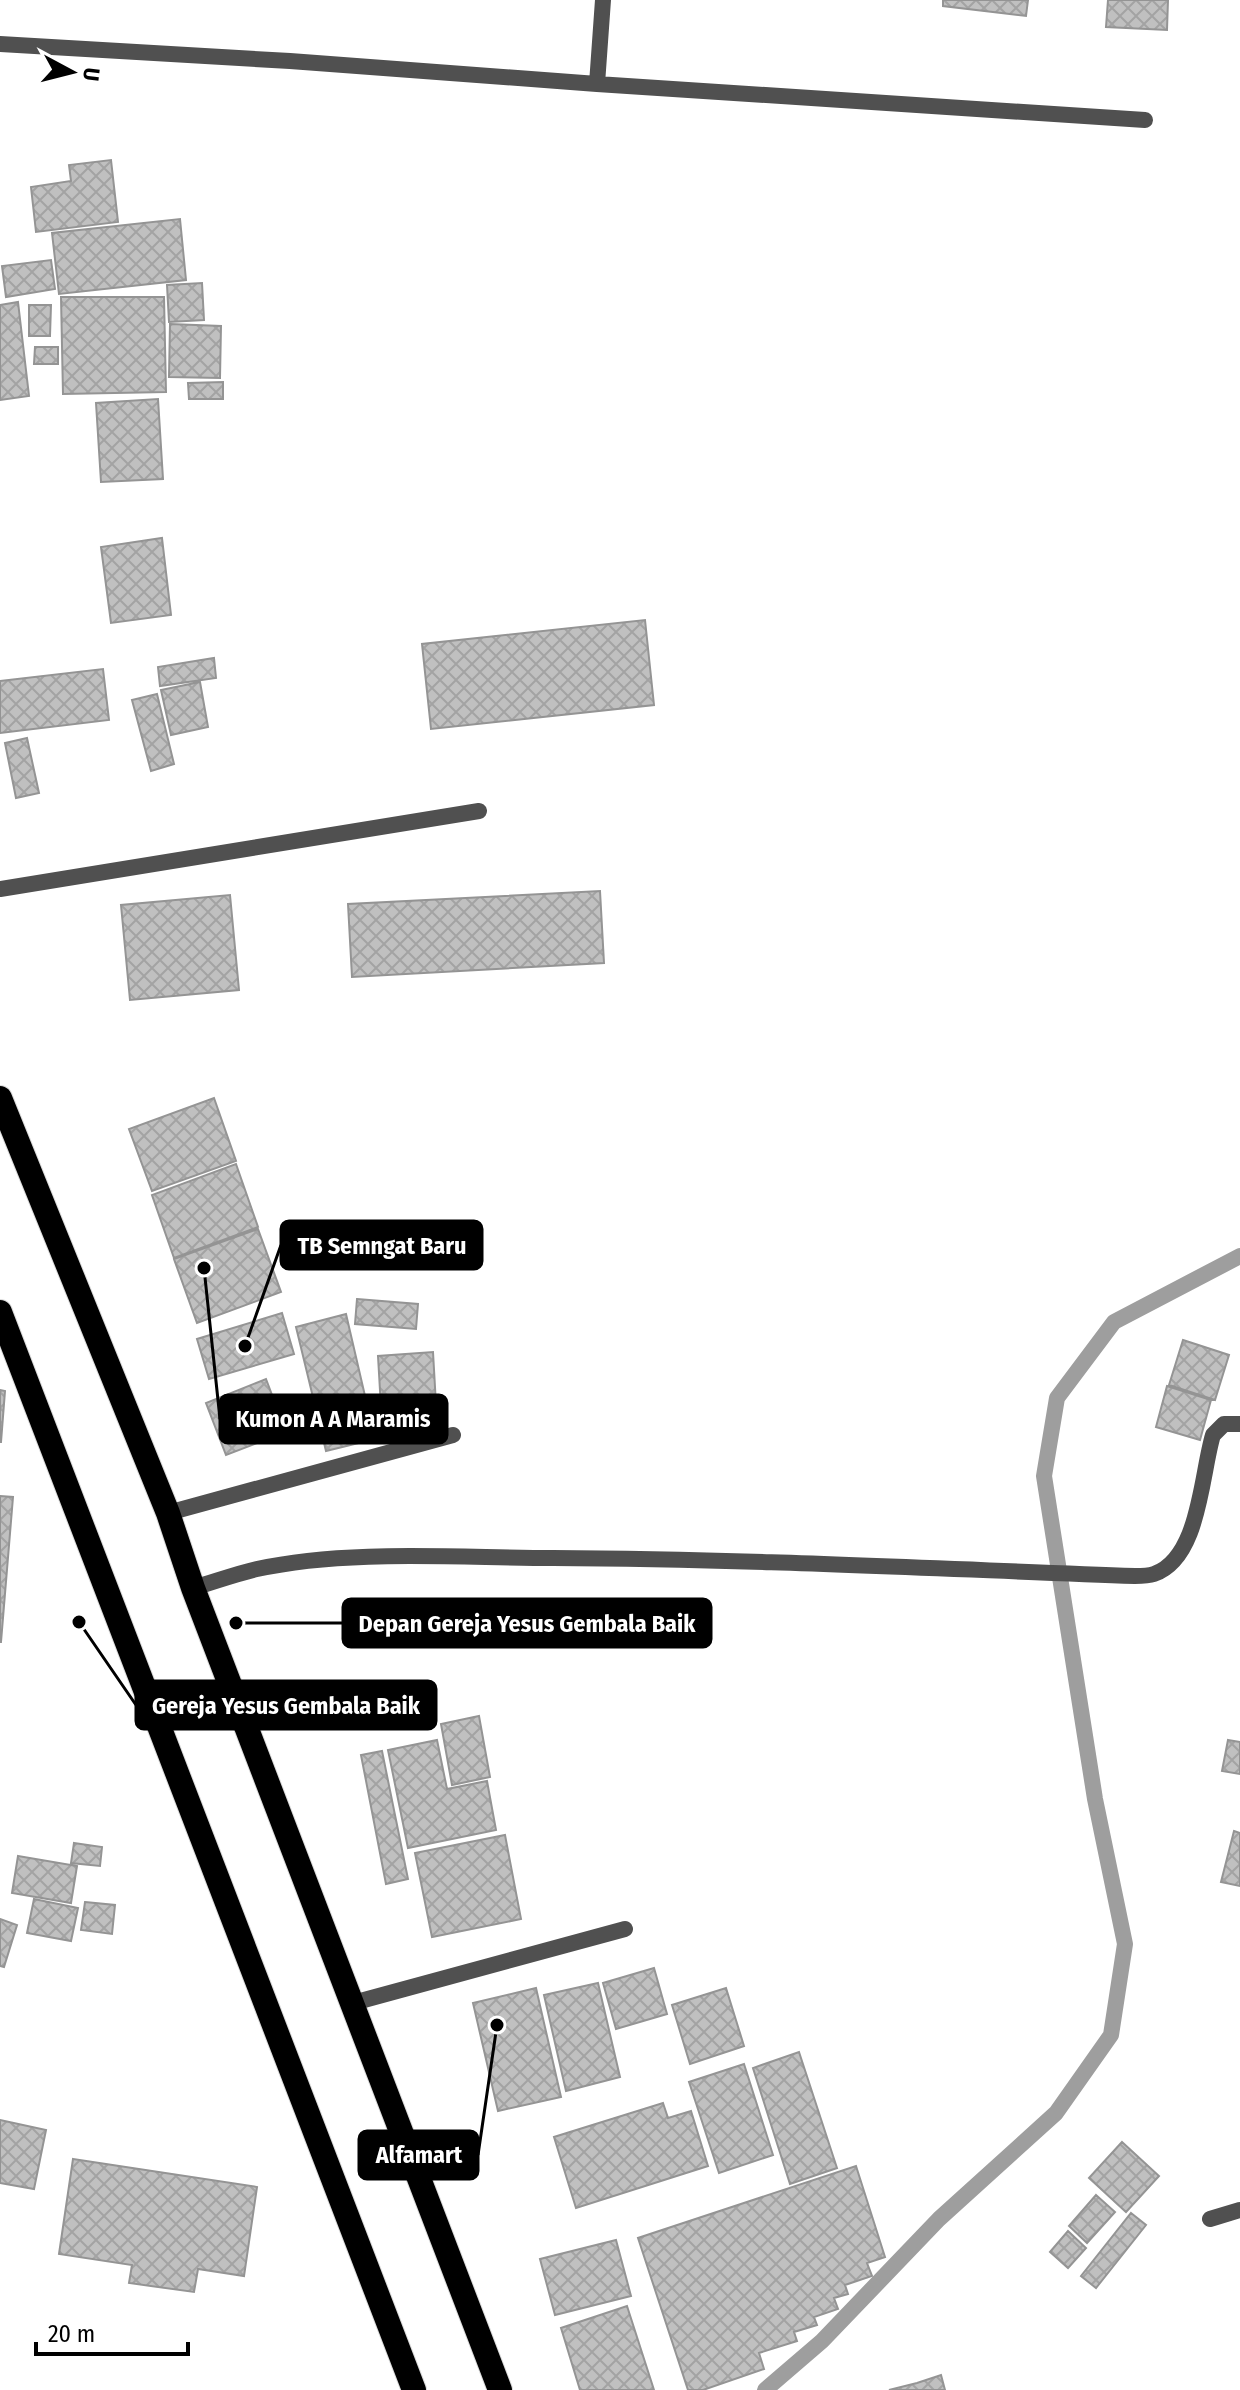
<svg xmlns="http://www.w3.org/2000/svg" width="1240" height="2390" font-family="'Fira Sans Condensed',sans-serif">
	<defs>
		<pattern id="building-cross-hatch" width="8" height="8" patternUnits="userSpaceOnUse" patternTransform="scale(2)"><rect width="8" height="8" fill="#c0c0c0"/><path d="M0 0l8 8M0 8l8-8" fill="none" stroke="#a3a3a3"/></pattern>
	</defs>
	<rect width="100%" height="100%" fill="#fff"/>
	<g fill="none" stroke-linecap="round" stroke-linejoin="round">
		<path stroke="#9e9e9e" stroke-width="16" d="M 765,2390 L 822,2341 L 939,2219 L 1056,2113 L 1111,2035 L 1125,1944 L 1095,1799 L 1044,1476 L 1057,1398 L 1114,1322 L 1240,1256"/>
	</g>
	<path fill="url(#building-cross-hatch)" stroke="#949494" stroke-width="2" d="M 943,0 L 1028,0 L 1026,16 L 943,6 Z
		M 1108,0 L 1168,0 L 1167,30 L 1106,27 Z
		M 111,160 L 118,222 L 36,232 L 31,187 L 71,181 L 69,165 Z
		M 180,219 L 186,280 L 59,294 L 52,233 Z
		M 51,260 L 55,289 L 6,297 L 2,266 Z
		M 202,283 L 204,320 L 169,322 L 167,285 Z
		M 61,297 L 164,297 L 166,392 L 63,394 Z
		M 18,302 L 29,396 L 0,400 L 0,305 Z
		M 29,305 L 51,305 L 50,336 L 29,336 Z
		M 170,324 L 221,326 L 220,378 L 169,377 Z
		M 35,347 L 58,347 L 58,364 L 34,364 Z
		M 223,382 L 223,399 L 189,399 L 188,383 Z
		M 158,399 L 163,479 L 101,482 L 96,403 Z
		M 162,538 L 171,615 L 111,623 L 101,547 Z
		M 645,620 L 654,705 L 431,729 L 422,644 Z
		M 214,658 L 216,678 L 160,686 L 158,667 Z
		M 103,669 L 109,720 L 0,733 L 0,681 Z
		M 200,682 L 208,727 L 171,735 L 161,690 Z
		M 157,694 L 174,764 L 151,771 L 132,700 Z
		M 27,738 L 39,793 L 16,798 L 5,743 Z
		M 600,891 L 604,963 L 352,977 L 348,904 Z
		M 230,895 L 239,990 L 130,1000 L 121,905 Z
		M 214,1098 L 236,1161 L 152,1191 L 129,1129 Z
		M 236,1164 L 258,1227 L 174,1258 L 152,1195 Z
		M 258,1229 L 281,1292 L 197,1323 L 174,1259 Z
		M 357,1299 L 418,1304 L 416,1329 L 355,1324 Z
		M 282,1313 L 294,1354 L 209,1379 L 197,1339 Z
		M 346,1314 L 375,1439 L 326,1451 L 296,1327 Z
		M 1183,1340 L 1229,1355 L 1215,1400 L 1169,1385 Z
		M 433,1352 L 437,1422 L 382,1425 L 378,1356 Z
		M 266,1379 L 286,1432 L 226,1455 L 206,1403 Z
		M 1167,1386 L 1211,1400 L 1200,1440 L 1156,1427 Z
		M 0,1390 L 5,1391 L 1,1442 L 0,1442 Z
		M 0,1496 L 13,1497 L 1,1642 L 0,1642 Z
		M 479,1716 L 490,1777 L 452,1785 L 441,1724 Z
		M 437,1740 L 447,1789 L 487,1781 L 496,1830 L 408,1848 L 388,1750 Z
		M 1228,1740 L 1240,1742 L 1240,1774 L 1222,1771 Z
		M 382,1751 L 408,1879 L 386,1884 L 361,1755 Z
		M 1234,1831 L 1240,1833 L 1240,1886 L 1221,1882 Z
		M 505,1835 L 521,1919 L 432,1937 L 415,1853 Z
		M 74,1843 L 102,1847 L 100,1866 L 71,1863 Z
		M 18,1856 L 77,1866 L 71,1903 L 12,1893 Z
		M 34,1899 L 78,1908 L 71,1941 L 27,1933 Z
		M 85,1902 L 115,1905 L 112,1934 L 81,1930 Z
		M 0,1919 L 17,1925 L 4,1967 L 0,1966 Z
		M 654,1968 L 667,2014 L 616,2029 L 603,1983 Z
		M 598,1983 L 620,2077 L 566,2091 L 544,1995 Z
		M 536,1988 L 561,2097 L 498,2111 L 473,2003 Z
		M 726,1988 L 744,2046 L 690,2064 L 672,2005 Z
		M 799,2052 L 837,2168 L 790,2184 L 753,2068 Z
		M 744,2064 L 773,2155 L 719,2173 L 689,2082 Z
		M 663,2103 L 668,2118 L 691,2111 L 708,2166 L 576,2208 L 554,2137 Z
		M 0,2120 L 46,2130 L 34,2189 L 0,2183 Z
		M 1122,2142 L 1159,2176 L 1126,2212 L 1089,2178 Z
		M 73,2159 L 257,2187 L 244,2276 L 198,2269 L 194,2292 L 129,2283 L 132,2265 L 59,2254 Z
		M 856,2166 L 885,2257 L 867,2263 L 872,2276 L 845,2285 L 848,2294 L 834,2298 L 838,2309 L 814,2317 L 817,2325 L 794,2332 L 797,2341 L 759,2353 L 764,2369 L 703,2390 L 688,2390 L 638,2238 Z
		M 1096,2195 L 1115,2212 L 1087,2243 L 1069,2226 Z
		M 1131,2213 L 1146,2225 L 1096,2288 L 1081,2276 Z
		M 1068,2231 L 1086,2248 L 1068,2268 L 1050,2252 Z
		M 616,2240 L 631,2296 L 555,2315 L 540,2259 Z
		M 627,2306 L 654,2390 L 580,2390 L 561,2328 Z
		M 941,2375 L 945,2390 L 889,2390 L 917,2383 Z"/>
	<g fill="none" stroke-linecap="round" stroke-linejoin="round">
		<g stroke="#dbdbdb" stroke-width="26">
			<path id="highway" d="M 0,1098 L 168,1513 L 193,1588 L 500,2390
				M 0,1312 L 414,2390"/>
		</g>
		<path stroke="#505050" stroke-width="16" d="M 353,2003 L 625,1929"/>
		<path stroke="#505050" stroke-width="16" d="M 0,44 L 290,61 L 597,84 L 603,0
			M 597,84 L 1145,120
			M 0,889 L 479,811
			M 168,1513 L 453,1435
			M 193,1588 C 214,1582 235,1574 257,1569 C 347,1549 460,1558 553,1558 C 747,1559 941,1569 1135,1576 C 1140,1576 1148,1576 1154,1574 C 1200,1558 1201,1474 1213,1435 L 1224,1424 L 1240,1424
			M 1210,2219 L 1240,2210"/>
		<use href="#highway" stroke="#000" stroke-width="24"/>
	</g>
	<path fill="none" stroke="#000" stroke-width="3" d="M245 1346L281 1245M204 1268L220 1419M236 1623L343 1623M79 1622L136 1705M497 2025L478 2155"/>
	<g fill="#000" stroke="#fff" stroke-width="3">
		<circle cx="245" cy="1346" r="8"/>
		<circle cx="204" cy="1268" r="8"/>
		<circle cx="236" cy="1623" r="8"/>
		<circle cx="79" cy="1622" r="8"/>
		<circle cx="497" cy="2025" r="8"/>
	</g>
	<g fill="#000" stroke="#000" stroke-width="3">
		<rect x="281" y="1221" width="201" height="48" rx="8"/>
		<rect x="220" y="1395" width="227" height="48" rx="8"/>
		<rect x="343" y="1599" width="368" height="48" rx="8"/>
		<rect x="136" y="1681" width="300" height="48" rx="8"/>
		<rect x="359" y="2131" width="119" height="48" rx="8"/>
	</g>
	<g font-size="24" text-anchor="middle" font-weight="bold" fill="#fff">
		<text x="382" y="1254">TB Semngat Baru</text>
		<text x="333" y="1427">Kumon A A Maramis</text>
		<text x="527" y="1632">Depan Gereja Yesus Gembala Baik</text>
		<text x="286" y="1714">Gereja Yesus Gembala Baik</text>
		<text x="419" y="2163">Alfamart</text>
	</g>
	<g transform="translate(72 72) rotate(97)" stroke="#ffffff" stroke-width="6" paint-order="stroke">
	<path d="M0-6L14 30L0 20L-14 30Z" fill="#000000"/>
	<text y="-12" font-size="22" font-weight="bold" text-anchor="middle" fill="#000000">U</text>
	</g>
	<path d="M36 2342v12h152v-12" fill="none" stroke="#000000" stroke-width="4"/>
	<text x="48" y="2342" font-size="24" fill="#000000" stroke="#ffffff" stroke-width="6" paint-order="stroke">20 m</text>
</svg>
